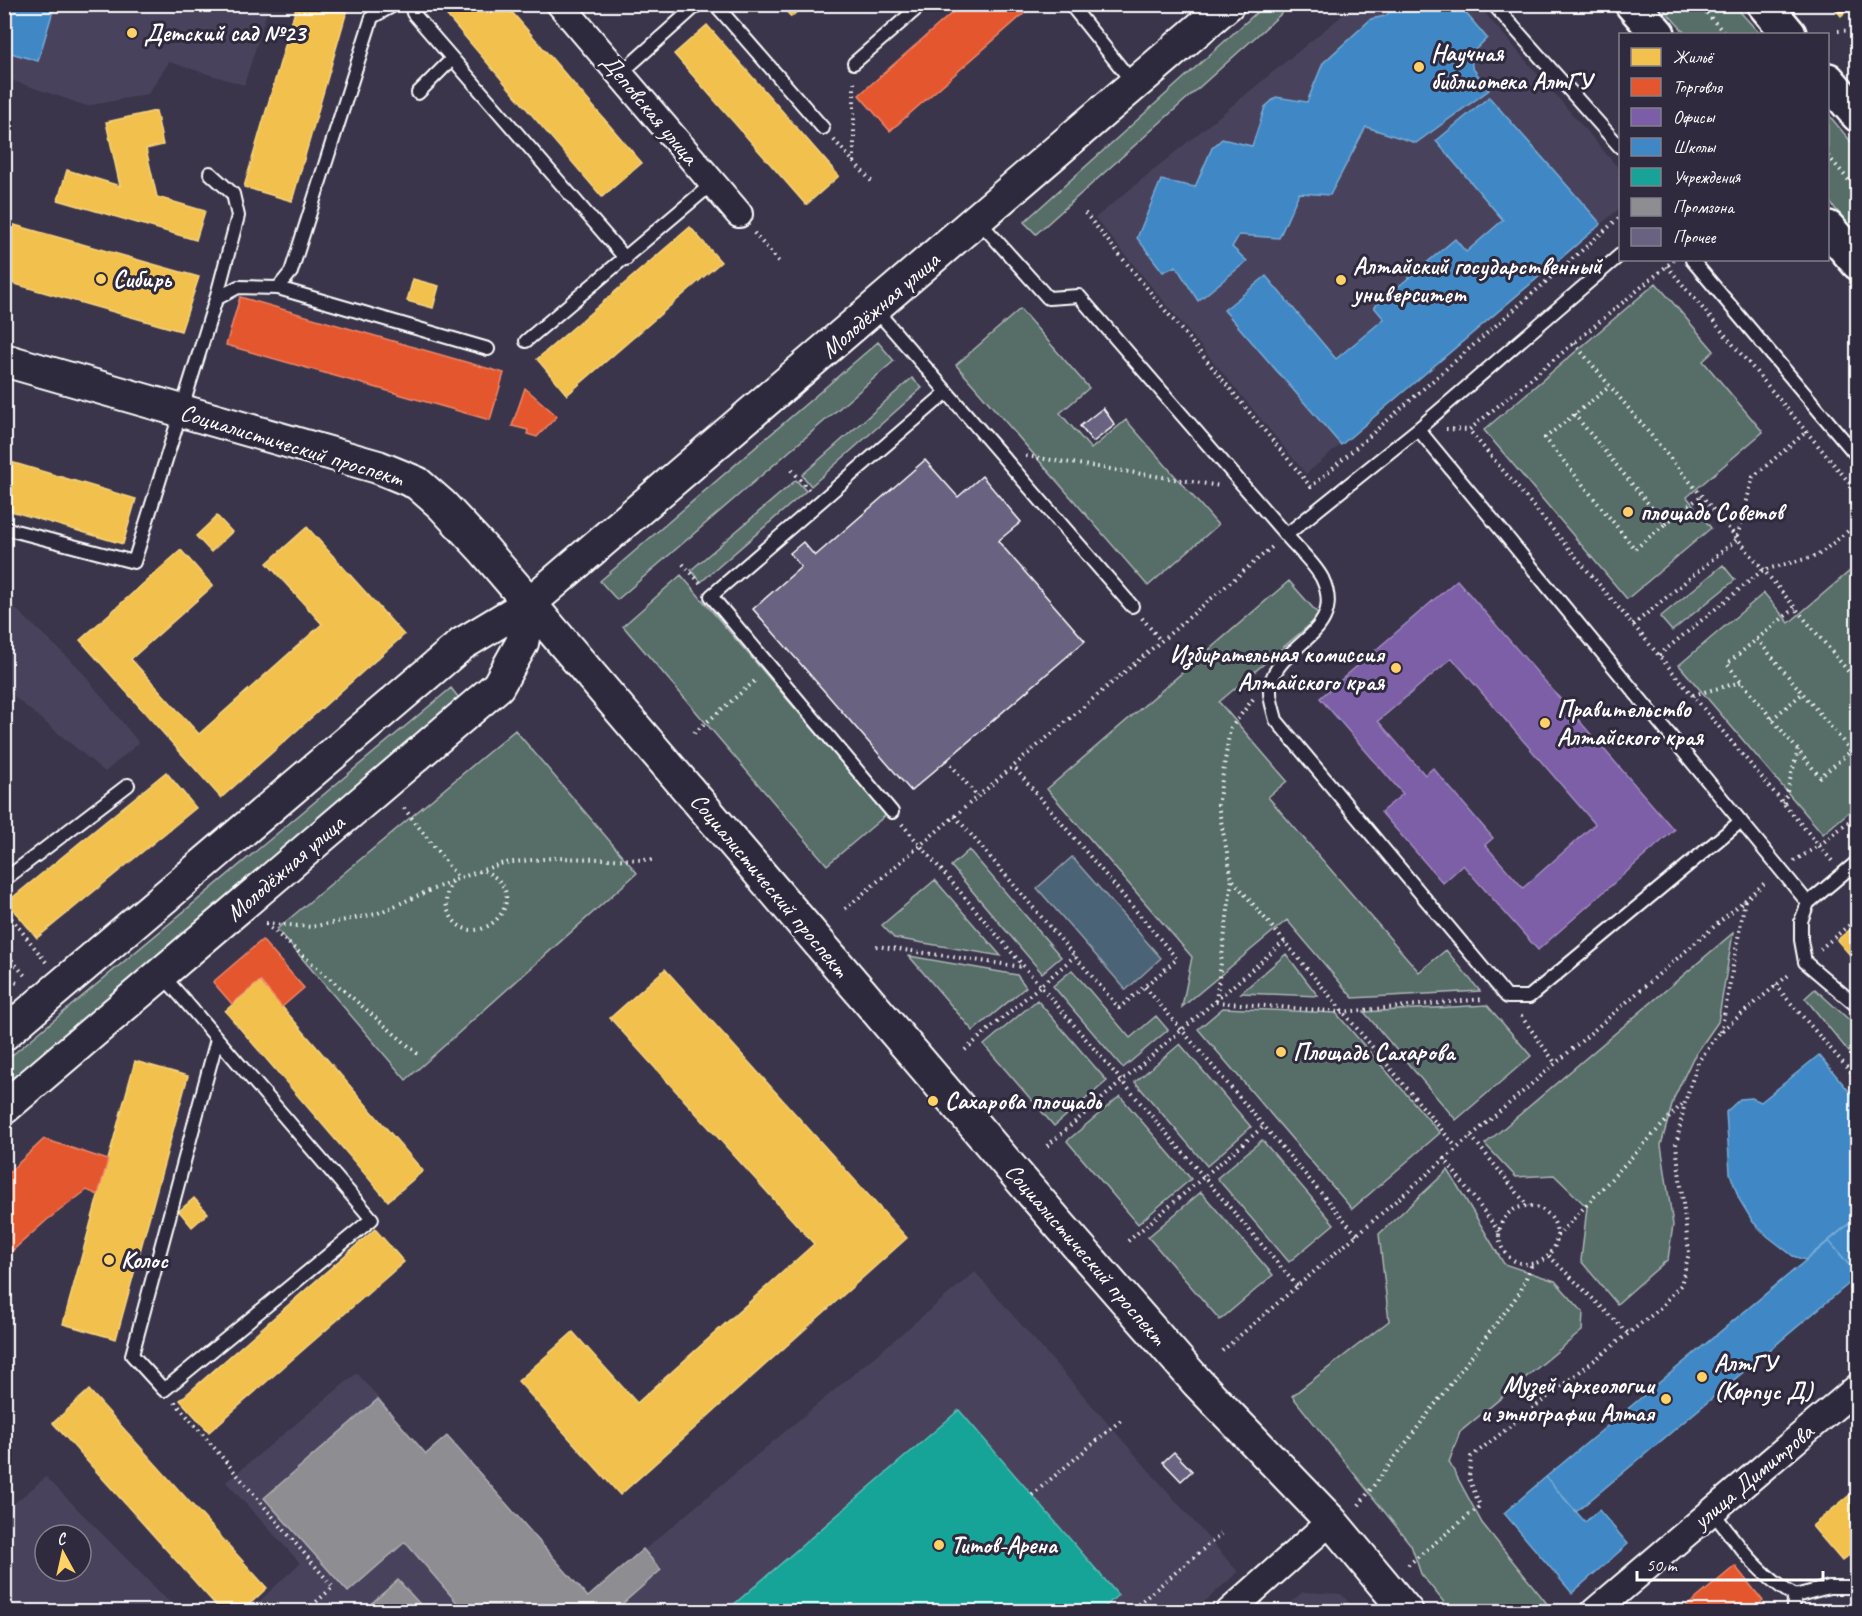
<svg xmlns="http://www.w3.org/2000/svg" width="1862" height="1616" font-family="Caveat,sans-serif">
	<rect width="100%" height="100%" fill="#3b354b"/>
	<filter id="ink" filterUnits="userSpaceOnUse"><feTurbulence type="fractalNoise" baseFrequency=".0167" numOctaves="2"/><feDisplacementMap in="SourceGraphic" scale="12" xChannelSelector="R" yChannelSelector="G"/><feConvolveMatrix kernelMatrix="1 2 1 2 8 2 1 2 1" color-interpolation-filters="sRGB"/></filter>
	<g filter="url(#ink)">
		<path fill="#49425b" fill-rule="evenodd" d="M 5,5 L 269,5 L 244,85 L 169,62 L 148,94 L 87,106 L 5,78 Z
			M 1355,5 L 1478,5 L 1620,170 L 1620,208 L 1306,474 L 1095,218 Z
			M 4,598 L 78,667 L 139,743 L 105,772 L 5,689 Z
			M 975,1272 L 1238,1572 L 1193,1612 L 249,1611 L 300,1563 L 226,1482 L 357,1373 L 426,1453 L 447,1436 L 588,1597 Z
			M 46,1477 L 178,1611 L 5,1611 L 5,1511 ZM 45,1535 L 81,1535 L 81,1571 L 45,1571 Z
			M 1303,1592 L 1341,1594 L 1357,1611 L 1280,1611 Z"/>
		<path fill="#576d68" stroke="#abb6b4" stroke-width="1.5" d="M 1266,4 L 1291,5 L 1036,234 L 1024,222 Z
			M 1660,5 L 1734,5 L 1760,34 L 1686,34 Z
			M 1828,114 L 1857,149 L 1857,235 L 1828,200 Z
			M 1656,283 L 1714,351 L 1703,361 L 1763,432 L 1687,497 L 1711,528 L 1627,599 L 1484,430 Z
			M 1020,309 L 1089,388 L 1060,413 L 1091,449 L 1126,420 L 1218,525 L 1148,586 L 956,365 Z
			M 878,342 L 894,361 L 617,600 L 600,581 Z
			M 912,378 L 922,388 L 811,486 L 802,475 Z
			M 796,480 L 806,491 L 701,582 L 691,570 Z
			M 1723,565 L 1735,580 L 1672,631 L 1660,617 Z
			M 1857,565 L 1857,805 L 1823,834 L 1679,665 L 1764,593 L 1789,623 Z
			M 681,575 L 886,815 L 827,865 L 623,626 Z
			M 1289,581 L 1320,616 L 1219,702 L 1287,781 L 1268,797 L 1419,972 L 1446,950 L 1480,991 L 1353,998 L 1287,920 L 1182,1007 L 1192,957 L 1047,789 Z
			M 451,688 L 462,702 L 5,1090 L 5,1061 Z
			M 515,730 L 637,873 L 406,1080 L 277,929 Z
			M 969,850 L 1061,957 L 1042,973 L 951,866 Z
			M 935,880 L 1001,956 L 894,938 L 882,925 Z
			M 1733,933 L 1718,1022 L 1693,1058 L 1674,1098 L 1661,1145 L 1673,1225 L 1668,1259 L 1617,1304 L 1581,1261 L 1587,1207 L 1554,1175 L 1516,1177 L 1485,1144 Z
			M 1286,954 L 1318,996 L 1241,993 Z
			M 909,956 L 1017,975 L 1026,987 L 973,1031 Z
			M 1072,970 L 1130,1038 L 1156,1016 L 1168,1030 L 1123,1068 L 1053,986 Z
			M 1815,989 L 1857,1027 L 1857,1062 L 1805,998 Z
			M 1037,1000 L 1107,1081 L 1054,1126 L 984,1045 Z
			M 1487,1005 L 1531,1056 L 1456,1120 L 1364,1012 Z
			M 1223,1008 L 1336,1013 L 1440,1133 L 1352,1209 L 1198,1029 Z
			M 1180,1044 L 1251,1127 L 1207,1166 L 1135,1082 Z
			M 1120,1096 L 1191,1179 L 1138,1224 L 1067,1141 Z
			M 1262,1140 L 1334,1224 L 1289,1262 L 1217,1178 Z
			M 1448,1170 L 1504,1264 L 1555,1281 L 1583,1312 L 1582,1331 L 1460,1432 L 1449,1462 L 1482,1523 L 1553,1611 L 1451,1611 L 1421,1574 L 1411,1545 L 1292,1396 L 1389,1321 L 1379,1234 Z
			M 1201,1192 L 1273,1275 L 1220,1320 L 1148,1237 Z"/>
		<path fill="#4c6477" stroke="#94a2ad" stroke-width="1.5" d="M 1072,857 L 1161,958 L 1126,990 L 1037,888 Z"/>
		<path fill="#f2c14e" stroke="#f6d483" stroke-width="1.5" d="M 297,4 L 349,4 L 292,201 L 244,187 Z
			M 437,4 L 505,4 L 642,163 L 602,197 Z
			M 780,4 L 806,4 L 791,17 Z
			M 1831,4 L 1855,4 L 1841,16 Z
			M 707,25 L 839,176 L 806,205 L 674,54 Z
			M 156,111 L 163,145 L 146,149 L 157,197 L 205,211 L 196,240 L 58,200 L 67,170 L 120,186 L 106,122 Z
			M 4,222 L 199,277 L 181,331 L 4,281 Z
			M 690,227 L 721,262 L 567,395 L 537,359 Z
			M 413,279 L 439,286 L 433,308 L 407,301 Z
			M 4,460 L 136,499 L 123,544 L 4,509 Z
			M 217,516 L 232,532 L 211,552 L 196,536 Z
			M 307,527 L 404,635 L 221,798 L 80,640 L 181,550 L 213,586 L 131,659 L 199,734 L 322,624 L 267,563 Z
			M 166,772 L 196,808 L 37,938 L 7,902 Z
			M 1858,923 L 1858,964 L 1837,940 Z
			M 665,969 L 907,1238 L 620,1495 L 518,1381 L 573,1332 L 637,1403 L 814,1244 L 610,1018 Z
			M 260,981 L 423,1171 L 388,1201 L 225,1011 Z
			M 135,1061 L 188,1076 L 116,1339 L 63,1324 Z
			M 194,1198 L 208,1213 L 192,1227 L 179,1211 Z
			M 375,1229 L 404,1262 L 209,1432 L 180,1400 Z
			M 89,1390 L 267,1588 L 241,1612 L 222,1612 L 53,1423 Z
			M 1858,1488 L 1858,1548 L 1842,1561 L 1812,1526 Z"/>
		<path fill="#e4572e" stroke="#ec896d" stroke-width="1.5" d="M 962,4 L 1035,4 L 890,131 L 859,95 Z
			M 240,297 L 504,373 L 490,420 L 226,345 Z
			M 525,388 L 557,416 L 537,437 L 527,434 L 528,430 L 512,426 Z
			M 262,940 L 304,988 L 282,1007 L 260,981 L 232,1004 L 213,982 Z
			M 44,1139 L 108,1160 L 98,1195 L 87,1190 L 47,1220 L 4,1258 L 4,1169 L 8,1173 Z
			M 1735,1566 L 1763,1601 L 1750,1612 L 1680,1612 Z"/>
		<path fill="#7b5ea7" stroke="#a38ec1" stroke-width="1.5" fill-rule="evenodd" d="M 1457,580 L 1674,830 L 1538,950 L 1463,865 L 1443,883 L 1381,812 L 1403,794 L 1320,698 ZM 1452,658 L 1595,824 L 1523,888 L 1485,845 L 1493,838 L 1433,768 L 1425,775 L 1378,721 Z"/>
		<path fill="#3f88c5" stroke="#79acd6" stroke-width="1.5" d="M 5,4 L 55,4 L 38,61 L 4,51 Z
			M 1400,4 L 1458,4 L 1487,38 L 1471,54 L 1472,67 L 1489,90 L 1416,143 L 1366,127 L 1330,195 L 1299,193 L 1279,238 L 1239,235 L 1232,247 L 1247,261 L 1198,301 L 1176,266 L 1163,272 L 1137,238 L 1161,180 L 1195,187 L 1212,148 L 1222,139 L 1252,146 L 1265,107 L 1276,97 L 1307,102 L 1323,63 L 1371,19 L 1385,16 Z
			M 1489,97 L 1601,224 L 1341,445 L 1224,310 L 1266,276 L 1336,359 L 1384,319 L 1374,307 L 1455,239 L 1466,252 L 1503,220 L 1436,141 Z
			M 1819,1055 L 1858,1102 L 1858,1124 L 1850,1129 L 1858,1138 L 1858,1216 L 1805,1260 L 1793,1256 L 1766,1235 L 1753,1222 L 1739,1199 L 1730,1173 L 1726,1112 L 1740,1099 L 1752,1098 L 1761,1102 Z
			M 1858,1216 L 1858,1263 L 1852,1268 L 1829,1241 Z
			M 1829,1241 L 1858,1276 L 1576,1512 L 1546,1477 Z
			M 1546,1477 L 1585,1522 L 1599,1510 L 1628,1544 L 1572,1593 L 1504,1513 Z"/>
		<path fill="#17a398" stroke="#5dbfb7" stroke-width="1.5" d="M 959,1410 L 1118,1595 L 1099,1612 L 725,1612 Z"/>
		<path fill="#8d8d92" stroke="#afafb3" stroke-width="1.5" d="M 378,1399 L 426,1454 L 447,1436 L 588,1597 L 643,1549 L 661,1570 L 613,1612 L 465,1612 L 405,1542 L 348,1592 L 264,1498 Z
			M 398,1580 L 427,1612 L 367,1612 L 365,1609 Z"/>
		<path fill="#6a6281" stroke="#fff" stroke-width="1.5" d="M 1103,408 L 1115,425 L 1093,442 L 1080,426 Z
			M 925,460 L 958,497 L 982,476 L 1021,522 L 998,541 L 1085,641 L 911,791 L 753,609 L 801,567 L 790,553 L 803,542 L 815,556 Z
			M 1174,1452 L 1192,1471 L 1181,1481 L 1163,1462 Z"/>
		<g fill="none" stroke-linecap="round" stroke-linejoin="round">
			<g stroke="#fff" stroke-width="16">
				<path id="service" d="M 411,4 L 413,13 L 626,259
					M 715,4 L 823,128
					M 1070,4 L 1133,83
					M 1493,4 L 1620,147
					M 854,63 L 922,4
					M 620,74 L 698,4
					M 418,93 L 452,59
					M 210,173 L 233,194 L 238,216 L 216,299
					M 978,220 L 1048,298 L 1079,296 L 1286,535 L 1418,429 L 1620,255
					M 1692,260 L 1858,457
					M 278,288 L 488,349
					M 875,309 L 1132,606
					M 526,341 L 713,183
					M 1418,429 L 1808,903
					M 4,528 L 134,562 L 216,299 L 238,287 L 278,288 L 291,272 L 372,17 L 396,4
					M 1286,535 C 1297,548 1314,563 1322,578 C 1350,637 1269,645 1270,692 C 1270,701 1274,711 1276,720 L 1507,997 L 1529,997 L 1741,821
					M 892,812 L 711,596 L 947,392
					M 1858,861 L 1808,903 L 1801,921 L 1801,940 L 1805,962 L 1858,1007
					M 4,880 L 128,785
					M 162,975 L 179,994 L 372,1219 L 164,1390 L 132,1355 L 217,1039
					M 1712,1511 C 1737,1544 1759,1575 1795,1596 L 1829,1587 L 1853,1587 L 1858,1592
					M 1792,1612 L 1795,1596"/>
			</g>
			<g stroke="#fff" stroke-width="30">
				<path id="minor" d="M 560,4 L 739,214
					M 1229,1612 L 1331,1521
					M 1594,1612 L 1858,1387"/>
			</g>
			<g stroke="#fff" stroke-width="36">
				<path id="tertiary" d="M 4,360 L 378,467 L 417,483 L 442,505 L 484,550 L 1057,1222 L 1197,1382 L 1331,1521 L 1407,1612
					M 4,1034 L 462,644 L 530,603 L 1228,4
					M 4,1108 L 498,686 L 522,643 L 530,603"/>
			</g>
			<g stroke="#fff" stroke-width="38">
				<path id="primary" d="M 1632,4 L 1658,34
					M 1764,4 L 1789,34
					M 1828,80 L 1858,115
					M 1828,228 L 1858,263"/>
			</g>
			<path stroke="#fff" stroke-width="4" stroke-dasharray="1.5 4.5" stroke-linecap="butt" d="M 1699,4 L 1725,34
				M 1838,31 L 1858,30
				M 834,140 L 873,183
				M 1828,156 L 1858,191
				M 854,162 L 854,79
				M 1085,213 L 1311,487 L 1620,217
				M 754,233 L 779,262
				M 1674,260 L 1469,430 L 1832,861
				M 1667,266 L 1858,493
				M 1574,343 L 1858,683
				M 1574,414 L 1665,524 L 1635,549 L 1545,438 L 1609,387
				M 1446,429 L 1469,430
				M 1026,456 L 1220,486
				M 792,470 L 809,490
				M 1665,524 L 1701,496
				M 683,564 L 701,584
				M 1142,618 L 1161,641
				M 1633,625 L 1737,539 L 1753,477 L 1806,432
				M 1757,639 L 1851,751 L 1820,777 L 1727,664 Z
				M 1757,639 L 1795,608
				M 1659,655 L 1763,570 L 1817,556 L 1858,523
				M 1693,695 L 1741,682
				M 1253,699 L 1230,729 L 1218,805 L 1232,879 L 1456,1147
				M 1772,719 L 1803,693
				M 694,733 L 757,679
				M 1851,751 L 1858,746
				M 947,760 L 977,796
				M 1784,803 L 1798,750
				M 404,808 L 459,879
				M 955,816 L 1119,1008 L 1177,959 L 1013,766
				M 902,824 L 1297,1286
				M 1794,861 L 1820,845 L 1858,814
				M 452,882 C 446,891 444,903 449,913 C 473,961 541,895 484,871
				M 4,909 L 46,962
				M 845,909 L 1272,547
				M 266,923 L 311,927 L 376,914 L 454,880 L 503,863 L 553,858 L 654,860
				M 266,924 L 418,1054
				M 876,946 L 1023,967
				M 1820,949 L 1858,918
				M 4,951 L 27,978
				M 4,979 L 21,984
				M 1775,985 L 1858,1080
				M 1145,987 L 1357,1235
				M 1216,1001 L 1232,879
				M 1216,1002 L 1342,1012 L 1484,999
				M 1521,1016 L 1556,1064
				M 1721,1032 L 1745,900
				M 965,1050 L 1075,956
				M 1471,1136 L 1528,1206
				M 1047,1146 L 1285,941
				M 1444,1158 L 1500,1233
				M1499 1235a29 29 0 1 1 58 0a29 29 0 1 1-58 0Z
				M 1557,1236 L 1684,1102
				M 1128,1241 L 1264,1126
				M 1549,1256 L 1628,1333
				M 1222,1351 L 1767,881
				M 175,1402 L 333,1587 L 305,1612
				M 1032,1495 L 1121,1420
				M 1359,1505 L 1520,1292 L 1532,1264
				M 1408,1565 L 1480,1506 L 1469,1478 L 1471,1457 L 1657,1311 L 1681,1285 L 1689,1253 L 1676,1145 L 1685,1102 L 1698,1062 L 1720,1032 L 1791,973
				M 1129,1612 L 1221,1534"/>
			<use href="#service" stroke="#2f2a3d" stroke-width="12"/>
			<use href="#minor" stroke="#2f2a3d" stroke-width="26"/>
			<use href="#tertiary" stroke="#2f2a3d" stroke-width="32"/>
			<use href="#primary" stroke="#2f2a3d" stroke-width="33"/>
		</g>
	</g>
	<g fill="#ffd166" stroke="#2f2a3d" stroke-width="2">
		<circle cx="132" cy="33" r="6"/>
		<circle cx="1419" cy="67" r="6"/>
		<circle cx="101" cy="279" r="6"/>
		<circle cx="1341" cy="280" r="6"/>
		<circle cx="1628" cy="512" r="6"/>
		<circle cx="1396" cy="668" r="6"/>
		<circle cx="1545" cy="723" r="6"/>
		<circle cx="1281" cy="1052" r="6"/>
		<circle cx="933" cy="1101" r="6"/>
		<circle cx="109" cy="1260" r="6"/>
		<circle cx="1702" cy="1377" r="6"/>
		<circle cx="1666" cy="1399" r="6"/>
		<circle cx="939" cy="1545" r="6"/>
	</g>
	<g text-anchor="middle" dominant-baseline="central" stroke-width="6" stroke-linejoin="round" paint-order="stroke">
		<g font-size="24" font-weight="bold" fill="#fff" stroke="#2f2a3d" text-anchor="start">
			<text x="144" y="33">Детский сад №23</text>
			<text x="1431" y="53">Научная<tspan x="1431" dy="28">библиотека АлтГУ</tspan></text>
			<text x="1353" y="266">Алтайский государственный<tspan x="1353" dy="28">университет</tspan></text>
			<text x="113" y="279">Сибирь</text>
			<text x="1640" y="512">площадь Советов</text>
			<text x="1384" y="654" text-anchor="end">Избирательная комиссия<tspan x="1384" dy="28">Алтайского края</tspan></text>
			<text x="1557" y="709">Правительство<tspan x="1557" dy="28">Алтайского края</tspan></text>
			<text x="1293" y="1052">Площадь Сахарова</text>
			<text x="945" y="1101">Сахарова площадь</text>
			<text x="121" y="1260">Колос</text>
			<text x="1714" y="1363">АлтГУ<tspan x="1714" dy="28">(Корпус Д)</tspan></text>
			<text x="1654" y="1385" text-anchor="end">Музей археологии<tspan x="1654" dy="28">и этнографии Алтая</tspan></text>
			<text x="951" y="1545">Титов-Арена</text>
		</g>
		<g font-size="24" fill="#fff" stroke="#2f2a3d">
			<text transform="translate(650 109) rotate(50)">Деповская улица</text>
			<text transform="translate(880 305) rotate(-41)">Молодёжная улица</text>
			<text transform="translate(292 445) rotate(17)">Социалистический проспект</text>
			<text transform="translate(285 868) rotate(-41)">Молодёжная улица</text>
			<text transform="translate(770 885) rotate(50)">Социалистический проспект</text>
			<text transform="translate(1086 1254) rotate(49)">Социалистический проспект</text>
			<text transform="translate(1753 1476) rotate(-40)">улица Димитрова</text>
		</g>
	</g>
	<rect width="1862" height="1616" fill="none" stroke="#2f2a3d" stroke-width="24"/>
	<rect x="12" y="12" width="1838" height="1592" fill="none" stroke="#fff" stroke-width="2" filter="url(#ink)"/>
	<rect x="1619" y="33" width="210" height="228" fill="#2f2a3d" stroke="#827f8b" stroke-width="1.5"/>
	<rect x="1631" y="48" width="30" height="18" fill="#f2c14e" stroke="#827f8b" stroke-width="1.5"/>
	<text x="1673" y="63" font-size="18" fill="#ffffff">Жильё</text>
	<rect x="1631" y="78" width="30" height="18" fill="#e4572e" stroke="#827f8b" stroke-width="1.5"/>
	<text x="1673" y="93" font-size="18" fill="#ffffff">Торговля</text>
	<rect x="1631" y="108" width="30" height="18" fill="#7b5ea7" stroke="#827f8b" stroke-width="1.5"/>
	<text x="1673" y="123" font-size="18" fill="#ffffff">Офисы</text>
	<rect x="1631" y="138" width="30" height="18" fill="#3f88c5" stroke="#827f8b" stroke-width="1.5"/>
	<text x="1673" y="153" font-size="18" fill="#ffffff">Школы</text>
	<rect x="1631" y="168" width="30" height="18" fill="#17a398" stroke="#827f8b" stroke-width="1.5"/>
	<text x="1673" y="183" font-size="18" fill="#ffffff">Учреждения</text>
	<rect x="1631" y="198" width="30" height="18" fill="#8d8d92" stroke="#827f8b" stroke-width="1.5"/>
	<text x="1673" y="213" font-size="18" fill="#ffffff">Промзона</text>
	<rect x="1631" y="228" width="30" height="18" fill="#6a6281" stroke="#827f8b" stroke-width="1.5"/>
	<text x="1673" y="243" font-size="18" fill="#ffffff">Прочее</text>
	<g transform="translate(63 1553) rotate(352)"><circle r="28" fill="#2f2a3d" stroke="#827f8b" stroke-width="1.5"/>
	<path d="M0-4.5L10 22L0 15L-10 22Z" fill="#ffd166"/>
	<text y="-9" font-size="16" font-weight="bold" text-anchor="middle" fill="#ffffff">С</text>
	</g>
	<path d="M1637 1571v9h186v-9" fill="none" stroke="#ffffff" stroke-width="3"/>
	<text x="1646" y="1571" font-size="18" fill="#ffffff" stroke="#2f2a3d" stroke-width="4.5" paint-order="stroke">50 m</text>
</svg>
